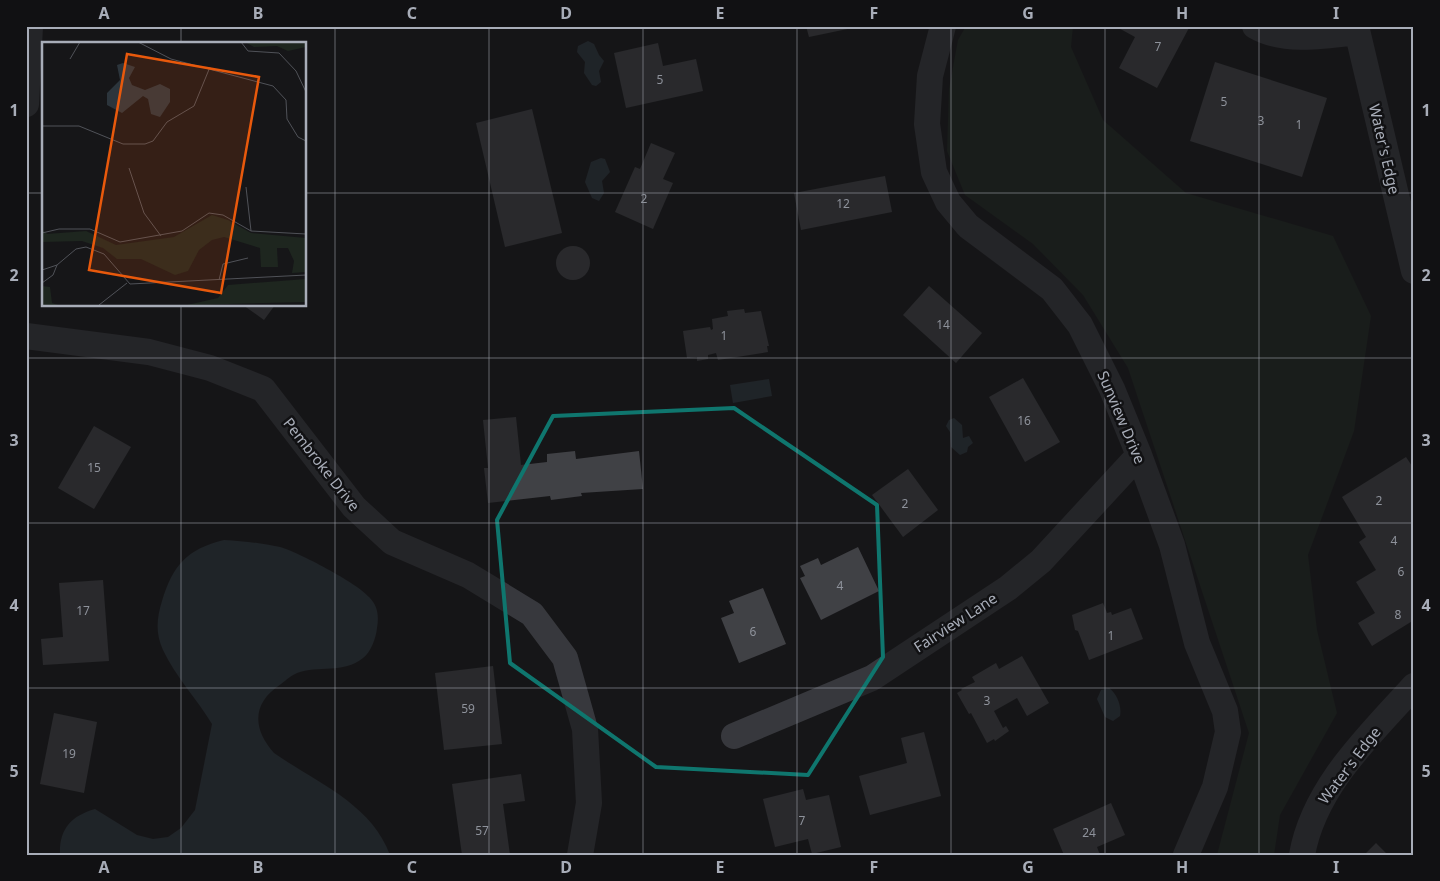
<svg xmlns="http://www.w3.org/2000/svg" width="1440" height="881" font-family="'Noto Sans',sans-serif">
	<rect width="100%" height="100%" fill="#161618"/>
	<path fill="#1e261f" d="M 966,26 L 1073,26 L 1071,47 L 1103,120 L 1186,193 L 1333,236 L 1371,316 L 1354,431 L 1308,555 L 1317,630 L 1337,713 L 1280,815 L 1274,855 L 1217,855 L 1249,733 L 1128,368 L 1083,295 L 1033,244 L 965,195 L 947,151 L 949,89 L 958,40 Z"/>
	<path fill="#2c353c" d="M 588,41 L 594,44 L 599,55 L 604,61 L 599,71 L 601,82 L 596,86 L 592,85 L 584,73 L 585,62 L 577,52 L 578,46 Z
		M 601,158 L 605,159 L 610,172 L 602,181 L 604,193 L 599,201 L 592,198 L 585,182 L 591,162 Z
		M 769,379 L 772,396 L 733,403 L 730,385 Z
		M 954,418 L 962,425 L 963,438 L 969,436 L 973,443 L 968,447 L 967,452 L 960,455 L 951,447 L 950,432 L 946,426 L 949,420 Z
		M 224,540 C 243,541 261,543 280,547 C 298,552 357,583 369,597 C 378,606 379,616 377,628 C 376,638 371,652 363,658 C 343,674 318,665 297,673 C 292,675 286,680 281,684 C 252,703 252,728 274,753 C 315,782 371,803 390,855 L 60,855 C 59,829 71,816 95,809 L 137,835 L 153,839 L 168,837 L 181,828 L 195,810 L 212,724 C 197,699 175,676 163,650 C 155,633 157,617 162,601 C 173,565 187,549 224,540 Z
		M 1109,688 C 1117,694 1122,706 1120,716 L 1113,721 L 1105,717 L 1097,699 L 1101,690 Z"/>
	<path fill="#404145" d="M 806,26 L 857,26 L 857,27 L 809,37 Z
		M 1115,26 L 1190,26 L 1157,88 L 1119,68 L 1135,37 Z
		M 658,43 L 663,66 L 696,59 L 703,91 L 626,108 L 614,53 Z
		M 1215,62 L 1327,98 L 1302,177 L 1190,141 Z
		M 532,109 L 562,233 L 505,247 L 476,123 Z
		M 651,143 L 675,153 L 663,179 L 673,183 L 653,229 L 615,212 L 635,167 L 640,169 Z
		M 885,176 L 892,212 L 801,230 L 794,193 Z
		M556 263a17 17 0 1 1 34 0a17 17 0 1 1-34 0Z
		M 929,286 L 982,333 L 956,363 L 903,315 Z
		M 243,305 L 275,305 L 264,320 Z
		M 744,309 L 745,313 L 761,311 L 769,346 L 767,346 L 768,352 L 718,360 L 716,353 L 708,355 L 708,359 L 697,361 L 697,357 L 687,358 L 683,331 L 710,327 L 711,330 L 713,329 L 712,319 L 728,316 L 727,311 Z
		M 1023,378 L 1060,442 L 1025,462 L 989,397 Z
		M 516,417 L 521,465 L 547,462 L 547,454 L 575,451 L 576,459 L 639,451 L 643,489 L 581,493 L 582,496 L 551,500 L 550,496 L 488,503 L 484,468 L 488,468 L 483,420 Z
		M 94,426 L 131,447 L 94,509 L 58,488 Z
		M 1406,457 L 1414,469 L 1414,620 L 1372,646 L 1358,623 L 1375,613 L 1356,582 L 1376,570 L 1359,542 L 1366,537 L 1342,497 Z
		M 908,469 L 938,510 L 903,537 L 872,495 Z
		M 858,547 L 879,591 L 821,620 L 800,578 L 805,576 L 800,566 L 818,558 L 821,565 Z
		M 103,580 L 109,661 L 43,665 L 41,639 L 63,637 L 59,583 Z
		M 763,588 L 786,644 L 739,663 L 721,618 L 734,613 L 729,601 Z
		M 1103,603 L 1107,613 L 1111,612 L 1112,615 L 1131,608 L 1143,639 L 1089,660 L 1078,631 L 1075,630 L 1072,615 Z
		M 1022,656 L 1049,703 L 1027,716 L 1017,698 L 994,711 L 1003,728 L 1006,726 L 1009,731 L 995,741 L 994,739 L 987,743 L 971,713 L 969,714 L 957,693 L 962,690 L 961,689 L 975,682 L 972,677 L 996,663 L 999,669 Z
		M 493,666 L 502,744 L 444,750 L 435,673 Z
		M 54,713 L 97,722 L 84,793 L 40,784 Z
		M 924,732 L 941,796 L 870,815 L 859,776 L 907,763 L 901,738 Z
		M 521,774 L 525,801 L 503,804 L 510,855 L 462,855 L 452,784 Z
		M 803,789 L 806,800 L 829,795 L 841,847 L 812,854 L 808,839 L 775,847 L 763,799 Z
		M 1111,803 L 1125,835 L 1097,847 L 1100,855 L 1064,855 L 1053,829 Z
		M 1376,843 L 1388,855 L 1364,855 Z"/>
	<g fill="none" stroke-linecap="round" stroke-linejoin="round">
		<path stroke="#37383d" stroke-width="26" d="M 943,26 L 930,76 L 927,124 L 934,172 L 948,202 L 968,226 L 1052,289 L 1080,325 L 1112,389 L 1139,455 L 1172,545 L 1197,643 L 1225,711 L 1228,732 L 1215,787 L 1186,855
			M 1255,26 C 1284,43 1325,36 1357,32
			M 1356,26 L 1414,271
			M 26,104 L 30,26
			M 26,336 L 149,352 L 210,368 L 263,389 L 354,507 L 392,542 L 468,575 L 532,614 L 565,658 L 585,729 L 589,803 L 580,855
			M 734,736 L 872,678 L 1008,588 L 1041,561 L 1139,455
			M 1302,855 C 1314,787 1369,736 1414,686"/>
	</g>
	<path d="M0 0H1440V881H0ZM 734,408 L 877,505 L 883,657 L 808,775 L 656,767 L 510,663 L 497,520 L 553,416 Z" fill="#161618" fill-opacity=".55" fill-rule="evenodd"/>
	<path fill="none" stroke="#0f766e" stroke-width="4" stroke-linejoin="round" d="M 734,408 L 877,505 L 883,657 L 808,775 L 656,767 L 510,663 L 497,520 L 553,416 Z"/>
	<path fill="none" stroke="#a8adb8" stroke-width="1" stroke-opacity="0.55" d="M 181,26 L 181,44M 335,26 L 335,855M 489,26 L 489,855M 643,26 L 643,855M 797,26 L 797,855M 951,26 L 951,855M 1105,26 L 1105,855M 1259,26 L 1259,855M 26,193 L 44,193M 305,193 L 1414,193M 181,305 L 181,855M 26,358 L 1414,358M 26,523 L 1414,523M 26,688 L 1414,688"/>
	<g text-anchor="middle" dominant-baseline="central" stroke-width="5" stroke-linejoin="round" paint-order="stroke">
		<g font-size="12" fill="#8e929b">
			<text x="1158" y="46">7</text>
			<text x="660" y="79">5</text>
			<text x="1224" y="101">5</text>
			<text x="1261" y="120">3</text>
			<text x="1299" y="124">1</text>
			<text x="644" y="198">2</text>
			<text x="843" y="203">12</text>
			<text x="943" y="324">14</text>
			<text x="724" y="335">1</text>
			<text x="1024" y="420">16</text>
			<text x="94" y="467">15</text>
			<text x="1379" y="500">2</text>
			<text x="905" y="503">2</text>
			<text x="1394" y="540">4</text>
			<text x="1401" y="571">6</text>
			<text x="840" y="585">4</text>
			<text x="83" y="610">17</text>
			<text x="1398" y="614">8</text>
			<text x="753" y="631">6</text>
			<text x="1111" y="635">1</text>
			<text x="987" y="700">3</text>
			<text x="468" y="708">59</text>
			<text x="69" y="753">19</text>
			<text x="802" y="820">7</text>
			<text x="482" y="830">57</text>
			<text x="1089" y="832">24</text>
		</g>
		<g font-size="15" fill="#a8adb8" stroke="#111113">
			<text transform="translate(1385 149) rotate(77)">Water's Edge</text>
			<text transform="translate(1122 417) rotate(67)">Sunview Drive</text>
			<text transform="translate(322 464) rotate(52)">Pembroke Drive</text>
			<text transform="translate(955 622) rotate(-33)">Fairview Lane</text>
			<text transform="translate(1349 765) rotate(-53)">Water's Edge</text>
		</g>
	</g>
	<g transform="translate(42 42)">
		<rect width="264" height="264" fill="#161618"/>
		<path d="M 203,0 L 264,0 L 264,5 L 246,9 L 235,4 L 212,5 ZM 170,173 L 186,178 L 209,191 L 264,196 L 264,230 L 250,231 L 252,219 L 246,206 L 235,206 L 236,225 L 219,225 L 218,206 L 182,195 L 170,198 L 157,208 L 146,229 L 133,233 L 99,217 L 75,217 L 61,206 L 40,199 L 0,200 L 0,187 L 5,192 L 44,189 L 74,203 L 132,195 ZM 264,237 L 264,260 L 145,263 L 176,256 L 186,243 ZM 0,244 L 8,245 L 10,261 L 16,263 L 0,263 Z" fill="#1e261f"/>
		<path d="M 81,21 L 93,25 L 87,36 L 90,43 L 103,48 L 118,42 L 128,47 L 128,60 L 118,75 L 109,72 L 106,57 L 101,54 L 80,71 L 65,63 L 65,51 L 78,38 L 75,23 Z" fill="#2c353c"/>
		<path fill="none" stroke="#505258" stroke-width="1" d="M 96,0 L 129,17 L 231,44 L 244,58 L 245,77 L 256,95 L 264,99M 199,0 L 206,9 L 237,11 L 254,29 L 264,50M 28,17 L 38,0M 0,84 L 37,84 L 81,102 L 103,102 L 111,99 L 125,80 L 152,64 L 168,25M 87,126 L 102,171 L 119,194M 204,145 L 209,189M 0,191 L 17,187 L 48,187 L 78,200 L 140,189 L 167,171 L 181,173 L 209,189 L 264,192M 0,228 L 15,223 L 34,207 L 44,205 L 62,212 L 88,242 L 264,233M 177,238 L 181,222 L 206,216M 0,241 L 11,233 L 15,223M 57,263 L 85,241"/>
		<path fill="#e8590c" fill-opacity="0.15" stroke="#e8590c" stroke-width="2.5" d="M 85,12 L 217,35 L 179,251 L 47,228 Z"/>
		<rect width="264" height="264" fill="none" stroke="#a8adb8" stroke-width="2.5"/>
	</g>
	<rect width="1440" height="881" fill="none" stroke="#111113" stroke-width="55"/>
	<rect x="28" y="28" width="1384" height="826" fill="none" stroke="#a8adb8" stroke-width="2"/>
	<g font-size="16" text-anchor="middle" font-weight="bold" fill="#a8adb8">
		<text x="104" y="19">A</text>
		<text x="258" y="19">B</text>
		<text x="412" y="19">C</text>
		<text x="566" y="19">D</text>
		<text x="720" y="19">E</text>
		<text x="874" y="19">F</text>
		<text x="1028" y="19">G</text>
		<text x="1182" y="19">H</text>
		<text x="1336" y="19">I</text>
		<text x="14" y="116">1</text>
		<text x="1426" y="116">1</text>
		<text x="14" y="281">2</text>
		<text x="1426" y="281">2</text>
		<text x="14" y="446">3</text>
		<text x="1426" y="446">3</text>
		<text x="14" y="611">4</text>
		<text x="1426" y="611">4</text>
		<text x="14" y="777">5</text>
		<text x="1426" y="777">5</text>
		<text x="104" y="873">A</text>
		<text x="258" y="873">B</text>
		<text x="412" y="873">C</text>
		<text x="566" y="873">D</text>
		<text x="720" y="873">E</text>
		<text x="874" y="873">F</text>
		<text x="1028" y="873">G</text>
		<text x="1182" y="873">H</text>
		<text x="1336" y="873">I</text>
	</g>
</svg>
